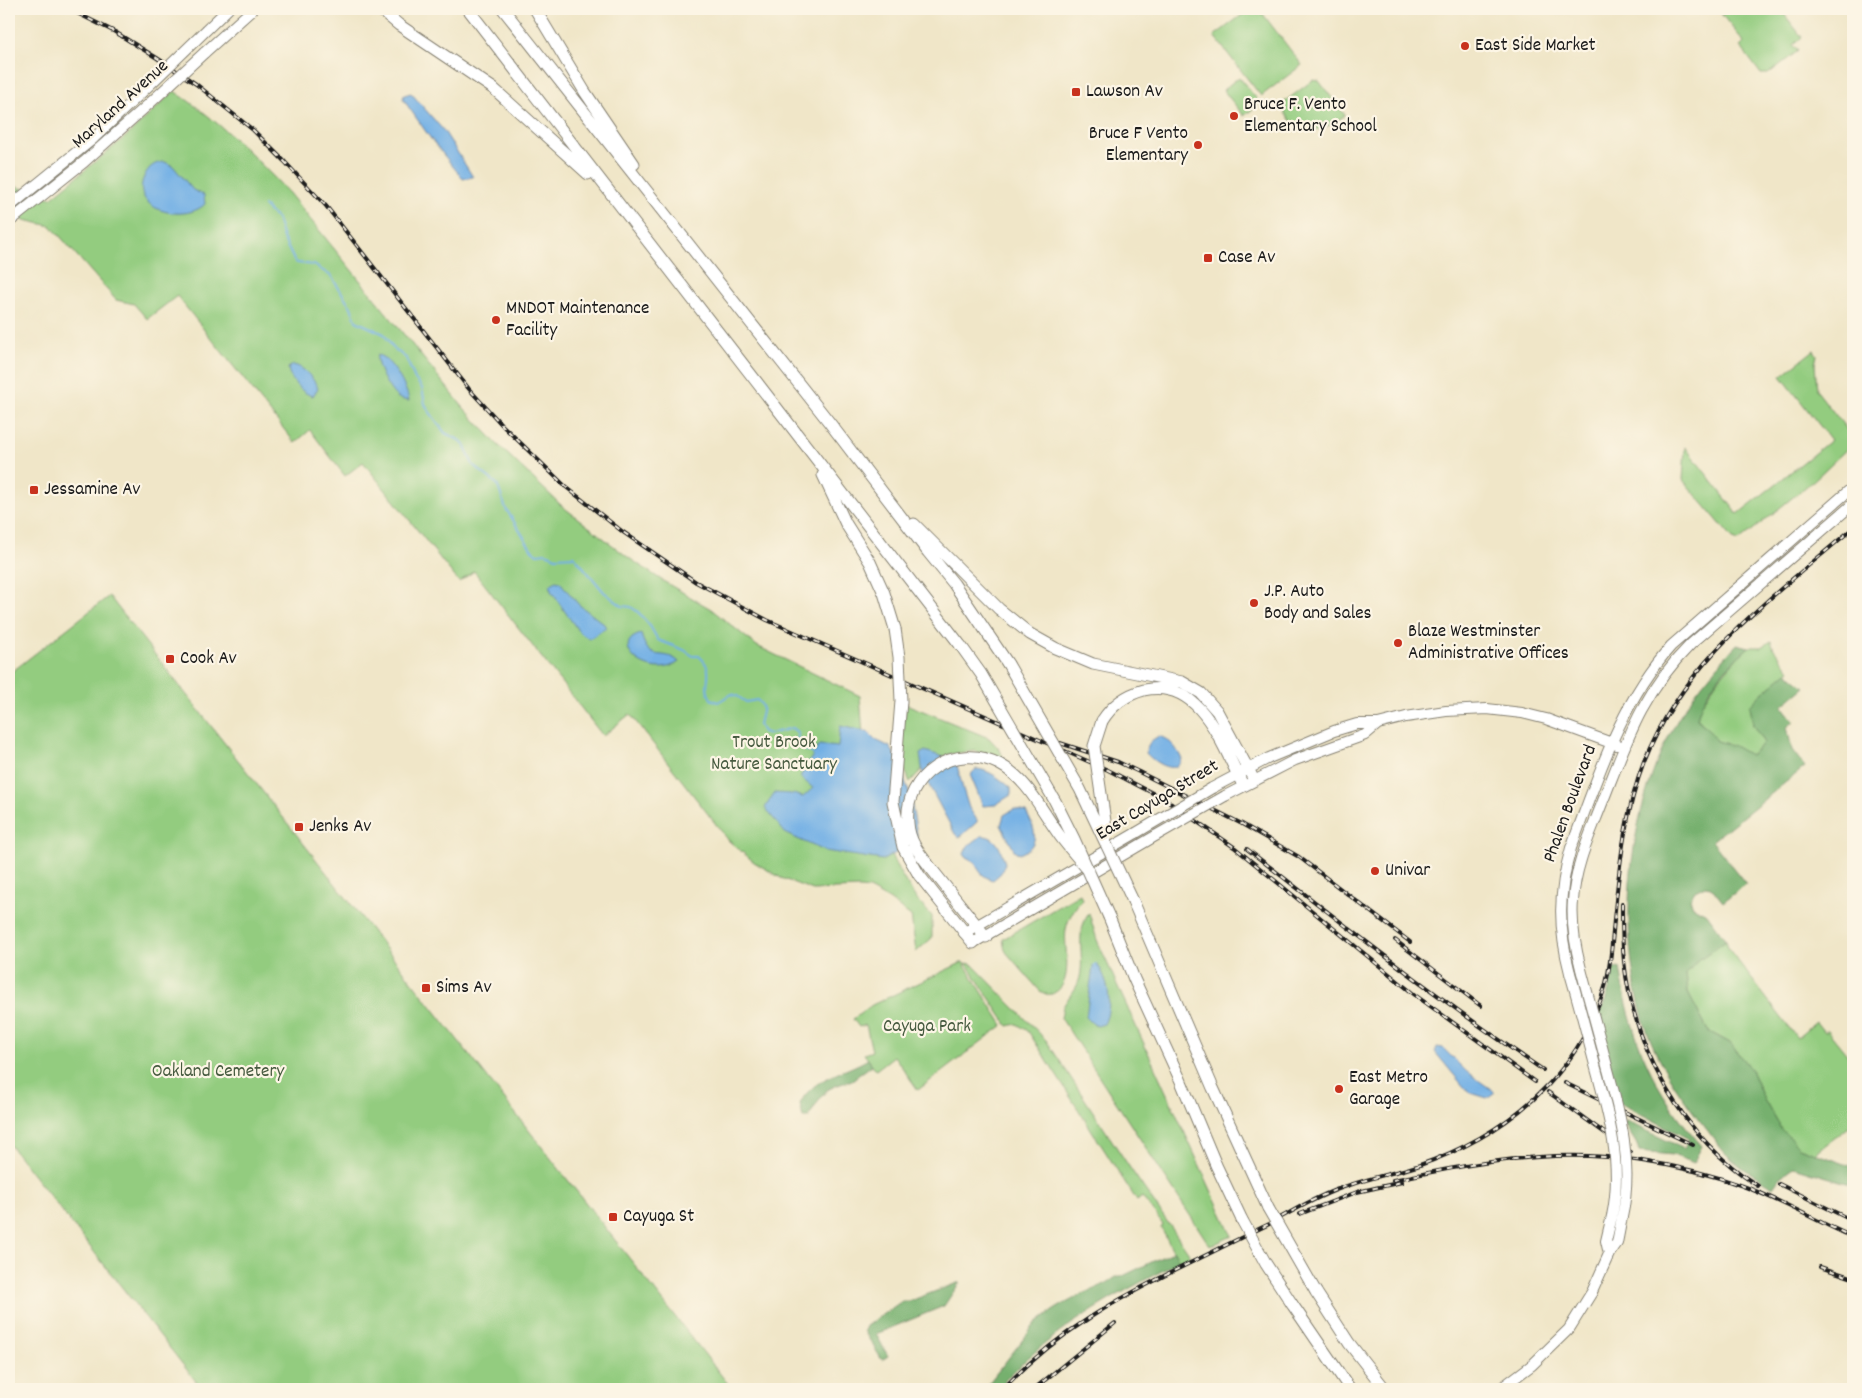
<svg xmlns="http://www.w3.org/2000/svg" width="1862" height="1398" font-family="Dekko,sans-serif">
	<rect width="100%" height="100%" fill="#fcf5e5"/>
	<filter id="ink" filterUnits="userSpaceOnUse"><feTurbulence type="fractalNoise" baseFrequency=".02" numOctaves="2"/><feDisplacementMap in="SourceGraphic" scale="10" xChannelSelector="R" yChannelSelector="G"/><feConvolveMatrix kernelMatrix="1 2 1 2 8 2 1 2 1" color-interpolation-filters="sRGB"/></filter>
	<filter id="wash" filterUnits="userSpaceOnUse"><feTurbulence type="fractalNoise" baseFrequency=".0096" numOctaves="4" result="noise"/><feDisplacementMap in="SourceGraphic" scale="20" xChannelSelector="R" yChannelSelector="G"/><feGaussianBlur stdDeviation="1.12" result="paint"/><feColorMatrix in="noise" values="0 0 0 0 0 0 0 0 0 0 0 0 0 0 0 0 0 1.4 0 .05"/><feComposite in="paint" operator="in"/></filter>
	<g filter="url(#wash)">
		<rect width="100%" height="100%" fill="#f0e6c8"/>
		<path fill="#93cc7f" stroke="#58744e" d="M 1250,9 L 1259,9 L 1302,65 L 1261,96 L 1214,36 Z
			M 1717,9 L 1780,9 L 1802,37 L 1793,45 L 1798,51 L 1768,74 L 1761,74 L 1740,46 L 1744,42 Z
			M 1239,77 L 1260,103 L 1244,116 L 1223,90 Z
			M 1313,80 L 1319,81 L 1345,115 C 1333,125 1313,135 1298,127 C 1291,123 1285,112 1279,106 Z
			M 174,91 C 217,119 253,155 288,192 L 463,407 L 495,442 L 562,506 L 629,558 L 663,581 L 711,609 L 757,646 L 860,696 L 869,809 L 900,873 L 917,900 L 932,916 L 932,938 L 916,952 L 911,916 L 889,900 L 869,889 L 859,888 L 813,890 L 781,878 L 754,862 L 729,841 L 630,714 L 603,736 L 474,571 L 459,582 L 363,462 L 345,476 L 310,430 L 295,443 L 177,296 L 147,319 L 134,304 L 116,300 L 51,226 L 24,220 L 9,214 L 9,184 L 51,198 L 129,134 Z
			M 1814,350 L 1817,355 L 1815,364 L 1817,391 L 1852,436 L 1850,446 L 1813,481 L 1739,541 L 1733,539 L 1683,480 L 1685,447 L 1738,514 L 1831,440 L 1781,376 Z
			M 109,596 L 732,1389 L 202,1389 L 9,1144 L 9,674 Z
			M 1771,641 L 1774,649 L 1790,670 L 1760,695 L 1753,725 L 1764,743 L 1749,755 L 1734,746 L 1717,741 L 1707,728 L 1697,718 L 1700,707 L 1716,682 L 1738,657 L 1749,647 L 1762,647 Z
			M 906,704 L 989,738 L 1000,750 L 1007,766 L 990,756 L 974,751 L 950,754 L 930,761 L 910,782 L 899,756 Z
			M 1080,894 L 1082,899 C 1075,908 1068,917 1066,930 C 1063,947 1075,982 1054,993 C 1049,996 1045,994 1040,991 L 1006,952 L 1004,946 L 1003,939 Z
			M 1089,913 L 1097,940 L 1118,987 L 1232,1236 L 1210,1246 L 1061,1018 C 1062,1014 1062,1010 1063,1007 C 1069,995 1077,990 1080,977 C 1085,953 1074,936 1089,913 Z
			M 1726,940 L 1728,948 L 1797,1038 L 1816,1022 L 1824,1032 L 1827,1030 L 1853,1062 L 1853,1124 L 1815,1153 L 1799,1147 L 1781,1129 L 1764,1100 L 1751,1070 L 1730,1043 L 1708,1031 L 1688,993 L 1686,974 L 1697,961 Z
			M 963,962 L 1003,1025 L 918,1090 L 894,1056 L 876,1070 L 864,1054 L 872,1051 L 866,1025 L 859,1027 L 853,1019 L 872,1005 Z
			M 966,963 L 972,964 L 1046,1040 L 1132,1171 L 1191,1256 L 1179,1262 L 1161,1228 L 1163,1225 L 1161,1222 L 1142,1197 L 1137,1201 L 1028,1031 L 1017,1024 L 1008,1026 Z"/>
		<path fill="#76b06e" stroke="#496645" d="M 1737,644 L 1749,647 C 1728,665 1703,691 1697,719 L 1707,728 L 1717,741 L 1734,746 L 1750,755 L 1764,743 L 1753,725 L 1750,706 L 1760,695 L 1787,672 L 1805,687 L 1782,706 L 1794,721 L 1787,727 L 1792,750 L 1805,767 L 1712,841 L 1746,884 L 1723,902 L 1711,887 L 1705,886 L 1695,891 L 1690,899 L 1694,908 L 1707,914 L 1726,940 L 1697,961 L 1686,974 L 1688,993 L 1708,1031 L 1730,1043 L 1751,1070 L 1764,1100 L 1781,1129 L 1799,1147 L 1853,1167 L 1853,1185 L 1794,1167 L 1780,1177 L 1773,1187 C 1758,1177 1740,1168 1727,1155 C 1720,1148 1714,1139 1708,1131 C 1683,1100 1659,1066 1646,1028 C 1614,928 1627,797 1685,708 C 1700,685 1719,664 1737,644 Z
			M 1620,968 C 1632,1042 1652,1089 1702,1146 L 1693,1163 L 1673,1155 L 1639,1152 C 1637,1139 1628,1135 1624,1122 L 1627,1121 L 1684,1149 L 1689,1139 L 1620,1103 L 1597,1016 C 1607,1002 1610,986 1613,969 Z
			M 868,1059 L 872,1065 L 852,1080 L 835,1086 L 827,1090 L 821,1097 L 808,1118 L 803,1118 L 800,1104 C 812,1077 846,1073 868,1059 Z
			M 1174,1251 L 1179,1262 C 1110,1298 1050,1330 997,1389 L 984,1389 L 1036,1323 C 1048,1313 1063,1304 1077,1297 C 1090,1290 1104,1286 1116,1277 L 1121,1277 Z
			M 960,1282 L 944,1306 L 876,1334 L 888,1356 L 882,1360 L 864,1331 L 866,1326 L 902,1301 L 910,1301 Z"/>
		<path fill="#73b0e5" stroke="#486680" d="M 411,93 L 444,131 L 473,177 L 463,179 L 431,139 L 403,99 L 404,95 Z
			M 165,162 L 173,166 L 193,190 L 204,195 L 205,204 C 185,224 129,210 144,177 C 148,167 155,162 165,162 Z
			M 377,355 C 390,356 408,389 409,401 C 405,400 400,400 397,397 C 389,391 375,365 377,355 Z
			M 293,365 C 303,366 314,379 318,388 L 313,396 C 302,394 289,379 288,368 Z
			M 556,581 L 560,582 L 578,604 L 604,624 L 606,628 L 589,639 L 579,632 L 551,591 L 550,585 Z
			M 641,634 C 650,666 663,647 679,662 C 648,683 607,643 641,634 Z
			M 840,726 L 868,732 L 876,740 L 890,747 L 897,758 L 910,795 L 917,834 L 916,842 L 883,860 L 825,851 L 786,834 L 765,808 L 774,793 L 793,794 L 803,797 L 813,788 L 800,777 L 819,745 L 838,747 Z
			M 1159,736 C 1171,740 1176,748 1182,759 C 1177,777 1153,762 1146,753 C 1148,743 1150,741 1159,736 Z
			M 925,751 L 956,761 L 963,789 L 969,808 L 977,820 L 977,822 L 959,838 L 955,834 L 923,774 L 920,754 Z
			M 976,769 C 988,769 1002,780 1011,788 L 1011,795 L 995,805 L 983,806 L 971,777 L 972,773 Z
			M 1014,809 L 1026,812 C 1035,828 1042,846 1019,854 L 1014,850 L 1001,825 L 1004,815 Z
			M 981,836 C 997,835 1001,850 1005,863 L 1001,873 L 993,880 C 984,878 978,871 975,862 L 966,857 L 964,854 L 967,847 Z
			M 1096,963 C 1109,978 1113,1006 1104,1024 L 1097,1026 L 1092,1023 L 1086,1017 L 1093,966 Z
			M 1437,1047 L 1443,1048 L 1467,1072 L 1495,1092 L 1487,1098 L 1471,1093 L 1464,1087 L 1435,1052 Z"/>
		<g fill="none" stroke-linecap="round" stroke-linejoin="round">
			<path stroke="#73b0e5" stroke-width="2" d="M 264,206 L 277,219 L 283,238 L 295,262 L 298,263 L 314,265 L 331,276 L 351,307 L 356,321 L 384,334 L 393,348 L 406,358 L 415,379 L 422,388 L 425,404 L 429,411 L 445,433 L 461,441 L 464,444 L 473,465 L 497,484 L 506,509 L 532,550 L 537,554 L 546,553 L 556,557 L 574,556 L 604,592 L 622,606 L 631,607 L 638,612 L 650,626 L 658,640 L 684,650 L 693,656 L 699,656 C 718,673 700,682 711,699 L 718,702 L 732,694 L 737,696 L 746,702 L 757,700 C 767,707 760,715 759,725 L 763,732 L 770,734 L 792,728 L 798,733 L 797,746 L 814,754"/>
		</g>
	</g>
	<g filter="url(#ink)">
		<g fill="none" stroke-linecap="round" stroke-linejoin="round">
			<g stroke="#868172" stroke-width="12">
				<path id="major" d="M 195,41 L 228,9
					M 204,53 L 253,9
					M 9,207 L 94,138 L 135,99
					M 9,222 L 84,162 L 150,103
					M 1212,788 L 1269,758 L 1334,731 L 1357,724 L 1378,724 L 1406,717 L 1446,711 L 1487,709 L 1522,713 L 1546,719 L 1617,745
					M 1225,796 L 1295,760 L 1365,735 L 1378,724
					M 964,933 L 1136,833
					M 973,943 L 1157,835
					M 1581,969 C 1575,946 1571,924 1573,901 C 1575,867 1589,837 1601,806 C 1626,743 1641,694 1691,644 L 1853,504
					M 1570,973 C 1558,928 1558,893 1571,848 C 1598,777 1620,703 1671,646 L 1853,487
					M 1609,1254 L 1606,1241 L 1612,1216
					M 1500,1389 L 1532,1365 L 1569,1329 L 1592,1292 L 1609,1254 L 1617,1243 L 1622,1217"/>
			</g>
			<g stroke="#868172" stroke-width="13">
				<path id="highway" d="M 380,9 L 399,25 L 494,89 L 588,174
					M 468,9 L 961,646
					M 503,9 L 829,422 L 928,552 L 954,584 L 1008,664
					M 535,9 L 585,92 L 634,164
					M 823,475 L 846,524 L 870,562 L 884,593 L 895,629
					M 914,524 L 999,609 L 1030,634 L 1055,648 L 1093,664 L 1182,682 L 1201,693 L 1217,711 L 1254,780
					M 1102,721 C 1112,705 1125,695 1144,690 C 1201,677 1222,746 1243,785
					M 930,867 L 986,937
					M 919,875 L 973,943
					M 1133,901 L 1213,1088 L 1268,1208
					M 1109,917 L 1134,979 L 1180,1079 L 1216,1165 L 1242,1220
					M 1316,1292 L 1349,1343 L 1385,1389
					M 1292,1304 L 1350,1389"/>
			</g>
			<use href="#major" stroke="#fff" stroke-width="10"/>
			<use href="#highway" stroke="#fff" stroke-width="11"/>
			<g stroke="#1c1c1c" stroke-width="4">
				<path id="rail" d="M 69,9 L 115,32 L 157,58 L 196,84 L 253,130 L 284,161 L 326,206 L 469,389 L 503,426 L 566,487 L 623,532 L 696,582 L 767,620 L 1108,770 L 1164,799 L 1234,847 L 1415,995 L 1535,1082
					M 1060,743 L 1118,762 L 1139,772 L 1242,824 L 1299,857 L 1410,942
					M 1247,849 C 1344,925 1441,1001 1543,1070
					M 1622,904 C 1622,923 1622,942 1624,961 C 1634,1050 1682,1137 1758,1186
					M 1395,940 L 1481,1006
					M 1565,1083 L 1693,1145
					M 1548,1092 L 1631,1152
					M 1393,1180 C 1441,1170 1490,1160 1539,1157 C 1607,1152 1680,1163 1743,1186 C 1781,1200 1816,1221 1853,1237
					M 1779,1184 L 1853,1221
					M 1300,1214 L 1357,1192 L 1402,1182
					M 1272,1222 C 1297,1209 1321,1194 1347,1186 C 1370,1178 1394,1173 1417,1166 C 1467,1149 1513,1122 1549,1084 C 1574,1057 1594,1023 1605,987 C 1612,963 1612,936 1615,910 C 1620,860 1626,809 1644,762 C 1685,658 1772,598 1853,528
					M 1820,1267 L 1853,1278
					M 1003,1389 C 1059,1330 1120,1297 1192,1262 C 1221,1248 1249,1233 1278,1220
					M 1034,1389 L 1115,1323"/>
			</g>
			<use href="#rail" stroke="#fcf5e5" stroke-width="2" stroke-dasharray="5.5" stroke-linecap="butt"/>
			<g stroke="#868172" stroke-width="12" stroke-linecap="butt">
				<path id="major-bridge" d="M 135,99 L 195,41
					M 150,103 L 204,53
					M 1136,833 L 1212,788
					M 1157,835 L 1225,796
					M 1581,969 C 1589,1000 1598,1031 1606,1062 C 1620,1113 1634,1164 1622,1217
					M 1570,973 C 1579,1004 1587,1035 1595,1065 C 1609,1115 1623,1165 1612,1216"/>
			</g>
			<g stroke="#868172" stroke-width="13" stroke-linecap="butt">
				<path id="highway-bridge" d="M 895,629 L 899,657 L 901,701 L 893,802 L 903,847 L 919,875
					M 961,646 L 981,674 L 1055,801 L 1074,839 L 1109,917
					M 1008,664 L 1080,789 L 1133,901
					M 1102,721 L 1094,746 L 1107,835
					M 930,867 C 919,853 909,841 908,823 C 903,775 956,741 999,764 C 1028,779 1041,810 1060,836 C 1069,848 1079,859 1089,871
					M 1268,1208 L 1316,1292
					M 1242,1220 L 1266,1264 L 1292,1304"/>
			</g>
			<use href="#major-bridge" stroke="#fff" stroke-width="10"/>
			<use href="#highway-bridge" stroke="#fff" stroke-width="11"/>
		</g>
	</g>
	<g fill="#c8321e" stroke="#fcf5e5" stroke-width="2">
		<circle cx="1465" cy="46" r="5"/>
		<rect x="1071" y="87" width="10" height="10" rx="2.5"/>
		<circle cx="1234" cy="116" r="5"/>
		<circle cx="1198" cy="145" r="5"/>
		<rect x="1203" y="253" width="10" height="10" rx="2.5"/>
		<circle cx="496" cy="320" r="5"/>
		<rect x="29" y="485" width="10" height="10" rx="2.5"/>
		<circle cx="1254" cy="603" r="5"/>
		<circle cx="1398" cy="643" r="5"/>
		<rect x="165" y="654" width="10" height="10" rx="2.5"/>
		<rect x="294" y="822" width="10" height="10" rx="2.5"/>
		<circle cx="1375" cy="871" r="5"/>
		<rect x="421" y="983" width="10" height="10" rx="2.5"/>
		<circle cx="1339" cy="1089" r="5"/>
		<rect x="608" y="1212" width="10" height="10" rx="2.5"/>
	</g>
	<g text-anchor="middle" dominant-baseline="central" stroke-width="4.5" stroke-linejoin="round" paint-order="stroke">
		<g font-size="19" fill="#1c1c1c" stroke="#fcf5e5" text-anchor="start">
			<text x="1475" y="46">East Side Market</text>
			<text x="1086" y="92">Lawson Av</text>
			<text x="1244" y="105">Bruce F. Vento<tspan x="1244" dy="22">Elementary School</tspan></text>
			<text x="1188" y="134" text-anchor="end">Bruce F Vento<tspan x="1188" dy="22">Elementary</tspan></text>
			<text x="1218" y="258">Case Av</text>
			<text x="506" y="309">MNDOT Maintenance<tspan x="506" dy="22">Facility</tspan></text>
			<text x="44" y="490">Jessamine Av</text>
			<text x="1264" y="592">J.P. Auto<tspan x="1264" dy="22">Body and Sales</tspan></text>
			<text x="1408" y="632">Blaze Westminster<tspan x="1408" dy="22">Administrative Offices</tspan></text>
			<text x="180" y="659">Cook Av</text>
			<text x="309" y="827">Jenks Av</text>
			<text x="1385" y="871">Univar</text>
			<text x="436" y="988">Sims Av</text>
			<text x="1349" y="1078">East Metro<tspan x="1349" dy="22">Garage</tspan></text>
			<text x="623" y="1217">Cayuga St</text>
		</g>
		<g font-size="19" fill="#1c1c1c" stroke="#fcf5e5">
			<text transform="translate(121 105) rotate(-42)">Maryland Avenue</text>
			<text transform="translate(1158 801) rotate(-31)">East Cayuga Street</text>
			<text transform="translate(1571 804) rotate(-70)">Phalen Boulevard</text>
		</g>
		<g font-size="19" fill="#465a3f" stroke="#fcf5e5">
			<text x="774" y="743">Trout Brook<tspan x="774" dy="22">Nature Sanctuary</tspan></text>
			<text x="927" y="1027">Cayuga Park</text>
			<text x="218" y="1072">Oakland Cemetery</text>
		</g>
	</g>
	<rect width="1862" height="1398" fill="none" stroke="#fcf5e5" stroke-width="30"/>
</svg>
